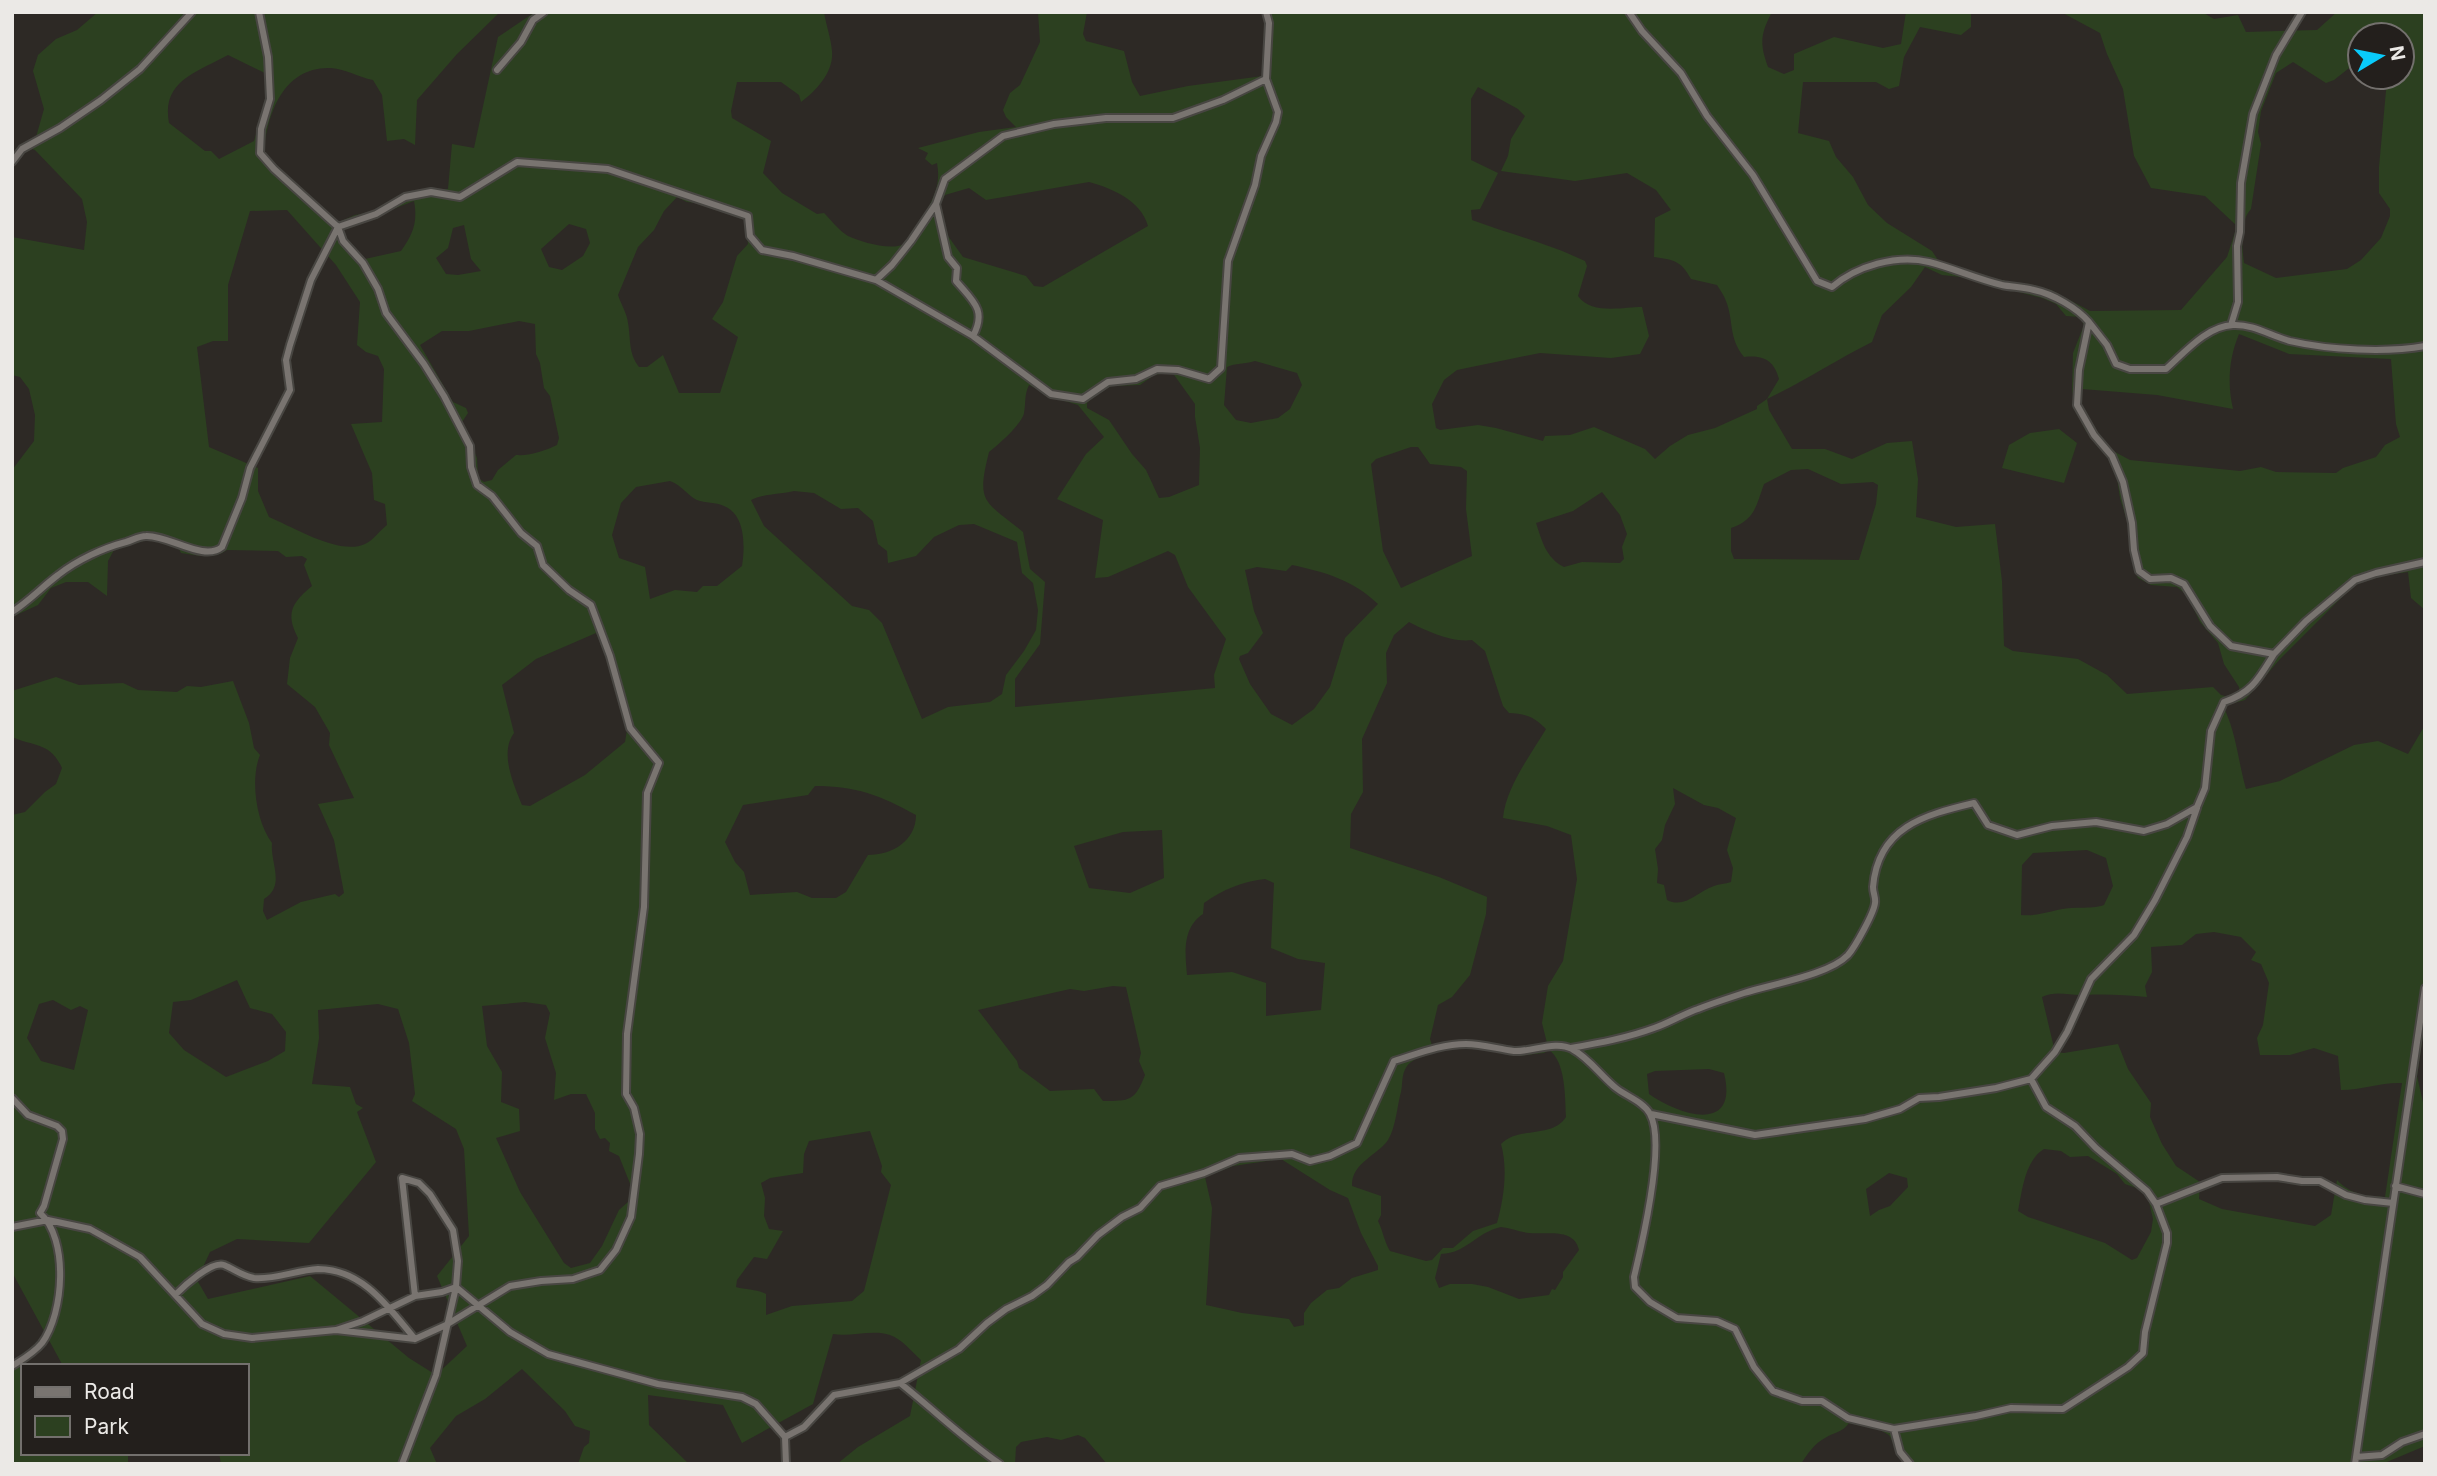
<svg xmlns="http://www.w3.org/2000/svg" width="2437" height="1476" font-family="Inter,sans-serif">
	<rect width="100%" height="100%" fill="#2d2925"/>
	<path fill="#2c4020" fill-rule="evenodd" d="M 98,12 L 500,12 L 457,54 L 417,100 L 415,145 L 404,139 L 387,141 L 382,95 L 373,80 C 358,77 346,69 331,68 C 284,66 267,113 264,152 L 297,188 L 339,222 L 355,215 L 369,213 L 416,191 L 448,189 L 452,144 L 474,148 L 498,37 L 535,12 L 824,12 C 826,25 831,38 832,51 C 834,72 816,91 801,102 L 799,95 L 781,82 L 737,82 L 731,111 L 732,118 L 771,141 L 763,173 L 782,193 L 817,214 L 824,213 C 831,220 839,231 848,236 C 862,242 892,252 906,243 C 914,237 919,223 924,215 C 934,198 941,184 937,163 L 932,165 L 925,159 L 928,153 L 918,148 L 979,132 L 1016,127 L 1006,117 L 1003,110 L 1010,93 L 1020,85 L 1040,42 L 1038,12 L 1087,12 L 1083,34 L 1086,41 L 1124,51 L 1132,82 L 1140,96 L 1188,86 L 1263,76 L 1265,21 L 1263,12 L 1763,12 L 1771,14 C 1760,35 1760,45 1768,67 L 1784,74 L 1794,70 L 1794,54 L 1834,37 L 1883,48 L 1901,44 L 1906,12 L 1971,12 L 1971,27 L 1961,35 L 1920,27 L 1904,57 L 1899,86 L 1889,89 L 1876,82 L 1803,82 L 1798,133 L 1829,141 L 1836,157 L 1853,177 L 1868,205 L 1887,223 L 1932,251 L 1938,260 L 1991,278 L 2051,290 L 2090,311 L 2181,310 L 2227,257 L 2237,226 L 2205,196 L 2151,188 L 2134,156 L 2123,89 L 2107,54 L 2100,33 L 2061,12 L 2202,12 L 2214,19 L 2238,15 L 2246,32 L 2317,30 L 2337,12 L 2425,12 L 2425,610 L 2411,598 L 2408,572 L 2374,577 L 2355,584 L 2280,659 L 2245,700 L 2227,705 L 2225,710 C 2237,737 2238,761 2246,789 L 2280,781 L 2354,745 L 2378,741 L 2408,754 L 2425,725 L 2425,1021 L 2417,1076 L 2425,1111 L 2425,1446 L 2382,1464 L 1904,1464 L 1889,1435 L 1880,1430 L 1849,1423 C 1842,1433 1834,1432 1825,1438 C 1815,1443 1807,1454 1801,1464 L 1107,1464 L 1085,1438 L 1078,1435 L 1061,1440 L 1047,1437 L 1021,1442 L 1016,1447 L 1015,1464 L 837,1464 L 858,1447 L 910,1416 L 921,1360 C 912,1352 902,1339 890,1335 C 873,1329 851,1337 833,1334 L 813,1404 L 742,1443 L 723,1405 L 648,1395 L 649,1425 L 689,1464 L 578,1464 L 584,1447 L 589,1443 L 590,1431 L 575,1426 L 565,1411 L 522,1369 L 485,1399 L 456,1416 L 430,1448 L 437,1464 L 221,1464 L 219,1453 L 247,1453 L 247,1366 L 63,1366 L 12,1272 L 12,815 L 25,812 L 45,792 L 56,784 L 62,768 C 50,742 35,747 12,737 L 12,691 L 56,677 L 79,685 L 123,683 L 138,690 L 177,692 L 187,686 L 201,687 L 233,681 L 249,723 L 254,748 L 260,755 C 250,779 256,822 272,843 C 270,863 286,886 264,899 L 263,911 L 267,920 L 301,902 L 335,894 L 339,897 L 344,893 L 334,840 L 318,804 L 354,798 L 329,745 L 330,733 L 315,707 L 287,684 L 290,658 L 298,638 C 285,613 292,603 312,586 L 304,565 L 307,559 L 302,556 L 286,557 L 278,551 L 227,550 C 213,560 197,555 181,553 L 179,549 L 153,538 L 114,550 L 108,561 L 107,596 L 88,582 L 66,582 L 51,588 L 38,605 L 12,617 L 12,470 L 34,441 L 35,415 L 29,389 L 20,377 L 12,375 L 12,237 L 84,250 L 87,222 L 82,199 L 35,150 L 32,149 L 22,154 L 12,166 C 12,150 24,145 36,137 L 44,109 L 33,71 L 38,55 L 56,39 L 77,30 ZM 2360,35 L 2402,35 L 2402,77 L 2383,77 L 2387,80 L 2379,167 L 2379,193 L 2390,209 L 2390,216 L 2381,238 L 2361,260 L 2347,269 L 2276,278 L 2244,263 C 2242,246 2239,222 2251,209 L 2261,144 L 2258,132 L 2261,111 L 2276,73 L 2293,62 L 2326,83 L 2334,80 L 2353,65 L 2360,67 ZM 228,55 L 267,74 L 266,100 L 254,141 L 219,159 L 211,151 L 205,151 L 169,123 C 161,81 197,72 228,55 ZM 1478,87 L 1518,109 L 1525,116 L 1511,139 L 1508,156 L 1501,171 L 1575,181 L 1627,173 L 1656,190 L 1671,210 L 1655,218 L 1654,257 C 1673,260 1681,260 1691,279 L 1717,285 C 1720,290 1724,295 1726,301 C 1734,321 1728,337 1744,357 C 1763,355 1774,360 1779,379 L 1767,399 L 1757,406 L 1757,409 L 1715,428 L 1688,435 L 1670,446 L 1655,459 L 1645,449 L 1594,427 L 1570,435 L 1545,436 L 1543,441 L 1496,428 L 1478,425 L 1440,430 L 1436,428 L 1432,404 L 1444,380 L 1457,370 L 1540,353 L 1611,358 L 1640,354 L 1649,336 L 1642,307 C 1623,307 1591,315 1578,296 L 1587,266 L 1585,261 C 1549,244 1510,234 1472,220 L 1471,210 L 1480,209 L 1498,173 L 1471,160 L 1471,99 ZM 1089,182 C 1111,188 1141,200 1148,226 L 1043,287 L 1034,286 L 1026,276 L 963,257 L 948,236 L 940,205 L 945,195 L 969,188 L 986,200 ZM 677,197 L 687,202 L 706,204 L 745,219 L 748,244 L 737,256 L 723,302 L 712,319 L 738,337 L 720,393 L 679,393 L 663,355 L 647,367 L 639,367 C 628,353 631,339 628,323 C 627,314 621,304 618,295 L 638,247 L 654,230 L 664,211 ZM 414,201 C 418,222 413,234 401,251 L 365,259 L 345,238 L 343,232 L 346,227 ZM 287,210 L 336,265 L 360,302 L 357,345 L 366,352 L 378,356 L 384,369 L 382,422 L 351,424 L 372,473 L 374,500 L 385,504 L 387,525 C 379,531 374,540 365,544 C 340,556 293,527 269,517 L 258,491 L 258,468 L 209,447 L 197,347 L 213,341 L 228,341 L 228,285 L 250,211 ZM 569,224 L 586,229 L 590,243 L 583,256 L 562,270 L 549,267 L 541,249 ZM 464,225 L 471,259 L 481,271 L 458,275 L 446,274 L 436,258 L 448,248 L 453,228 ZM 1925,267 L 1942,275 L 1961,277 L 2042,298 L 2056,304 L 2066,316 L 2080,317 L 2084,325 L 2073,353 L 2072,389 L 2075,408 L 2086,431 L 2107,456 L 2117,478 L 2120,498 L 2129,527 L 2135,572 L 2138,578 L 2151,585 L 2177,587 L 2187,595 L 2200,622 L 2218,643 L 2224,664 L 2239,687 L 2240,693 L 2232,698 L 2221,695 L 2213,687 L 2127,694 L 2107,675 L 2078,659 L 2013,651 L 2004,646 L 2002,581 L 1995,524 L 1956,527 L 1916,517 L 1918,479 L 1912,441 L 1887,443 L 1852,459 L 1825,449 L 1792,449 L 1769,410 L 1767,399 C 1803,382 1836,360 1872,342 L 1882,315 L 1911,287 ZM 519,321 L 535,324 L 536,354 L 540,363 L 544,388 L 550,396 L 559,438 L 557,445 C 544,451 531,456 516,455 L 498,470 L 492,480 L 484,482 L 478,478 L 477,458 L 462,422 L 468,413 L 466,408 L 453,402 L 420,345 L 442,331 L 469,331 ZM 2239,334 L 2289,354 L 2391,359 L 2396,424 L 2400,437 L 2385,445 L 2376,457 L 2343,468 L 2336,473 L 2276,472 L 2261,467 L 2240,471 L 2130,460 L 2113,451 L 2096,432 L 2080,406 L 2082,389 L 2157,395 L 2233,409 C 2227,383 2229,358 2239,334 ZM 1255,361 L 1297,373 L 1302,385 L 1290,409 L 1278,418 L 1251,423 L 1236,420 L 1224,405 L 1227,367 C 1235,363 1245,364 1255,361 ZM 1172,372 L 1195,404 L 1195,417 L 1200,448 L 1199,485 L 1169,497 L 1159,498 L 1146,470 L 1132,454 L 1109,420 L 1087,408 L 1087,403 L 1101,390 L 1112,386 L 1140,385 L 1154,375 ZM 1029,385 L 1055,398 L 1078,405 L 1104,437 L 1086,454 L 1057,499 L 1103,520 L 1095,578 L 1108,577 L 1168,551 L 1175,555 L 1188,587 L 1226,639 L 1214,675 L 1215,688 L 1015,707 L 1015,679 L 1040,644 L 1045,582 L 1030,569 L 1023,532 C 984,500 976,504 989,452 C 998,445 1022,424 1024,413 C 1026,403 1024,395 1029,385 ZM 1411,447 L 1418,447 L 1430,464 L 1461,467 L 1467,471 L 1466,509 L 1472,556 L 1401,588 L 1383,551 L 1371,464 L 1376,459 ZM 1808,469 L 1841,484 L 1873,482 L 1878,485 L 1876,504 L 1859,560 L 1734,559 L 1731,551 L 1731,528 C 1755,520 1756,506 1764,484 L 1791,470 ZM 670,481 C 683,486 688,496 697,500 C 705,503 716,502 724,506 C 746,515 745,547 742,566 L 717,586 L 703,586 L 697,592 L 675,590 L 650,599 L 645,567 L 619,558 L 612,535 L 621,503 L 636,487 ZM 794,491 L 814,493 L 841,509 L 858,508 L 873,521 L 878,544 L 887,551 L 888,563 L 916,556 L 934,537 L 959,525 L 974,524 L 1017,542 L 1022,573 L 1033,583 L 1038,610 L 1036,630 L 1024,651 L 1006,675 L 1002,694 L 990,702 L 948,707 L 922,719 L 882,623 L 869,610 L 852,606 L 764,526 L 751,500 C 762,494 782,494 794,491 ZM 1602,492 L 1620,515 L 1627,534 L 1622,547 L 1624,559 L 1620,563 L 1582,562 L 1564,567 C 1546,558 1542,541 1536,523 L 1573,511 ZM 1292,565 C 1325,572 1353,580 1378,604 L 1345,638 L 1330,687 L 1314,709 L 1292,725 L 1271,714 L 1250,684 L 1239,659 L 1240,656 L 1248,653 L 1263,633 L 1254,611 L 1245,570 L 1257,567 L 1286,571 ZM 1409,622 C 1426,631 1453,643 1472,640 L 1485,651 L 1503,706 L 1509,713 C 1525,714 1534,716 1546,729 C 1530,756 1506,787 1503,818 L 1547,826 L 1571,835 L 1577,879 L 1563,961 L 1548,986 L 1542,1023 L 1547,1043 C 1522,1052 1495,1043 1471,1041 C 1458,1041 1445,1046 1432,1045 L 1430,1039 L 1438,1005 L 1452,997 L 1470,975 L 1486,914 L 1487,897 L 1439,877 L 1350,848 L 1351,814 L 1363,792 L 1362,739 L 1387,683 L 1386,653 L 1394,635 ZM 596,633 L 605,653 L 627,730 L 625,742 L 585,775 L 530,806 L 522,805 C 514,785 499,753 514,733 L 502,685 L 536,659 ZM 815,786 C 856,786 880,795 916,815 C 916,841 892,855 868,855 L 846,892 L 836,898 L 812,898 L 797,892 L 750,895 L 744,872 L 735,862 L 725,842 L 743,805 L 808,795 ZM 1673,788 L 1704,805 L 1718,808 L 1736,818 L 1727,850 L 1733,868 L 1731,882 C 1725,884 1719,884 1714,886 C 1697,892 1685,909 1667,900 L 1664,885 L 1657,883 L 1658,869 L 1655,849 L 1662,840 L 1665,825 L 1675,804 ZM 1162,830 L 1164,878 L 1130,893 L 1089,888 L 1074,846 L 1123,832 ZM 2087,850 L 2106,858 L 2113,886 L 2104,905 C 2092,909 2083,907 2071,908 C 2054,909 2039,917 2021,915 L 2022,865 L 2033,853 ZM 1265,879 L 1274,883 L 1271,948 L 1298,959 L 1325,963 L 1321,1010 L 1266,1016 L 1266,983 L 1232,972 L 1187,975 C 1185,953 1182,928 1203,914 L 1204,903 C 1224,889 1241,882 1265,879 ZM 2214,932 L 2241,937 L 2256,952 L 2251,960 L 2261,964 L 2269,983 L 2263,1025 L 2257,1038 L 2260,1055 L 2290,1055 L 2314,1048 L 2338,1056 L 2341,1090 C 2362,1090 2382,1082 2402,1083 L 2385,1197 C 2366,1196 2351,1195 2337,1180 L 2331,1215 L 2315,1226 L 2222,1209 L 2199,1199 L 2200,1182 L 2176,1166 L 2162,1144 L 2150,1117 L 2151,1103 L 2128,1069 L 2118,1044 L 2064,1053 L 2055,1052 L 2042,997 C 2057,990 2069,996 2085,995 C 2106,994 2126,995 2147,997 L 2145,986 L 2152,972 L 2151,947 L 2182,945 L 2196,934 ZM 237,980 L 250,1008 L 272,1014 L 286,1032 L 285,1051 L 268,1061 L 226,1077 L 184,1050 L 169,1033 L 173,1002 L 191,1000 ZM 1113,986 L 1126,987 L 1141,1053 L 1139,1061 L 1145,1075 C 1135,1101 1130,1101 1103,1101 L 1094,1089 L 1050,1091 L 1019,1068 L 1017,1061 L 978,1010 L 1070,989 L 1084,991 ZM 53,1000 L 71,1010 L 80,1006 L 88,1010 L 74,1070 L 41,1061 L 27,1038 L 39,1004 ZM 525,1002 L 546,1005 L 550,1013 L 545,1038 L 556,1073 L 554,1100 L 571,1094 L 586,1094 L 595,1113 L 595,1129 L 600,1139 L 605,1138 L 610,1143 L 609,1151 L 619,1156 L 631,1186 L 628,1202 L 619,1210 L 602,1246 L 590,1263 L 571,1268 L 564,1263 L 520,1192 L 496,1138 L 520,1131 L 519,1109 L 501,1102 L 502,1072 L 487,1046 L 482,1006 ZM 378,1004 L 398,1009 L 409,1043 L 415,1094 L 412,1101 L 456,1129 L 464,1149 L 469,1236 L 437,1276 L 467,1346 L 436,1375 L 409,1358 L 310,1276 L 208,1299 L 197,1280 L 210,1252 L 237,1239 L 309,1243 L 376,1162 L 357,1112 L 363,1108 L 356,1104 L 350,1087 L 312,1084 L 319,1038 L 318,1010 ZM 1447,1047 L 1499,1050 L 1516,1056 L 1544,1053 L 1549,1050 C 1566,1062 1565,1098 1566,1117 C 1552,1139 1518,1126 1501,1144 C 1508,1169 1504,1198 1497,1223 L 1473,1231 L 1453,1248 L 1443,1248 L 1432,1260 L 1426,1261 L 1390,1251 C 1384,1241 1383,1231 1378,1221 L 1381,1215 L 1381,1196 L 1352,1186 C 1351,1163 1378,1155 1388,1140 C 1396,1127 1397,1106 1401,1092 C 1403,1083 1401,1075 1407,1066 C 1415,1056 1435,1051 1447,1047 ZM 1709,1069 L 1724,1073 C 1739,1134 1680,1116 1649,1094 L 1647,1074 L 1655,1071 ZM 870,1131 L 882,1166 L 881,1172 L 891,1185 L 864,1291 L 852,1301 L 792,1306 L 766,1315 L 766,1294 C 757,1289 746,1290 736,1287 L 737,1280 L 754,1257 L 767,1259 L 783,1231 L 769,1229 L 764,1216 L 765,1198 L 761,1183 L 770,1178 L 803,1173 L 804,1154 L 809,1141 ZM 2044,1149 L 2061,1151 L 2070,1157 L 2088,1156 L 2117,1174 L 2125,1184 L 2142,1190 L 2149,1202 L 2153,1219 L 2151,1232 L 2137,1258 L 2132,1260 L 2105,1243 L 2028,1217 L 2018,1211 C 2022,1191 2025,1160 2044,1149 ZM 1281,1159 L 1330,1190 L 1348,1198 L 1361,1233 L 1378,1266 L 1378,1270 L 1352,1278 L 1339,1288 L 1327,1290 L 1311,1303 L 1304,1313 L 1304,1325 L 1294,1327 L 1289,1319 L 1242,1313 L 1206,1305 L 1212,1208 L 1205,1177 L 1233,1166 ZM 1889,1173 L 1907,1178 L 1908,1187 L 1890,1206 L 1879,1210 L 1870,1216 L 1866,1189 ZM 1501,1227 C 1510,1228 1520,1232 1529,1233 C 1546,1235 1574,1227 1579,1250 L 1563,1272 L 1563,1277 L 1555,1290 L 1552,1289 L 1549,1295 L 1519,1299 L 1488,1287 L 1472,1284 L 1450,1284 L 1439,1288 L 1435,1278 L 1441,1254 C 1467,1253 1475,1233 1501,1227 Z
		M 2059,429 L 2077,443 L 2064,483 L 2002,468 L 2009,445 L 2030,433 Z
		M 12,1357 L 23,1372 L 23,1453 L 128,1453 L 128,1464 L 12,1464 Z"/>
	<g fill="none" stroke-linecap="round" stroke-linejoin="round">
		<g stroke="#484642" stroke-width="10">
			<path id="minor" d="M 259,12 L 268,57 L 270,99 L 261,129 L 260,153 L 274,169 L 338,227 L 343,241 L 363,263 L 378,289 L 386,313 L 424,364 L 444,396 L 470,446 L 471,467 L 477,485 L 492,496 L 521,533 L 537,546 L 543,565 L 569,590 L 591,605 L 610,656 L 630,728 L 659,763 L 647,793 L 644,907 L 627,1034 L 626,1094 L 634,1108 L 640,1134 L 639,1154 L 631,1217 L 616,1250 L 600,1270 L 573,1279 L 541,1281 L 510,1286 L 446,1325 L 415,1339 L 336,1330
				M 1629,12 L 1642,31 L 1681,73 L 1707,116 L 1753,175 L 1817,281 L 1832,287 C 1856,266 1897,254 1929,262 C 1953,268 1977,279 2002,285 C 2012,287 2023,287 2034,290 C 2053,294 2077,308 2089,322 L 2079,370 L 2077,405 L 2094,435 L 2112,456 L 2123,482 L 2132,523 L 2134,550 L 2139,571 L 2150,579 L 2171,578 L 2184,584 L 2210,626 L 2231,646 L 2274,654 L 2306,621 L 2355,580 L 2376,573 L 2425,562
				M 497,70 L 521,42 L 533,20 L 544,12
				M 12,162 L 22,149 L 60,128 L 101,100 L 140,69 L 192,12
				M 936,204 L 948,257 L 957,268 L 956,281 C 973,301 987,310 973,336
				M 876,280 L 973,336 L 1051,394 L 1083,399 L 1108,382 L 1136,379 L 1157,369 L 1178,370 L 1209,379 L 1221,368 L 1228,261 L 1255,185 L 1261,156 L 1276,122 L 1278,112 L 1266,79 L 1269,23 L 1266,12
				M 2089,322 L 2107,345 L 2116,364 L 2130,369 L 2166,369 C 2185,352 2207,326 2233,325 C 2253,324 2271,336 2290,341 C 2329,350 2386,353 2425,346
				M 2231,325 L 2238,302 L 2237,246 L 2240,232 L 2241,183 L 2253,114 L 2276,55 L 2302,12
				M 12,612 C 29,601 42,587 58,575 C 77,560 103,548 126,542 C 133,540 139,536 146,536 C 169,535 204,562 222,547 L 242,498 L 250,468 L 290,390 L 286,360 L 290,345 L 311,280 L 338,227 L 376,214 L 405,197 L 431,192 L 460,197 L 517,162 L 608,169 L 748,216 L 750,236 L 762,250 L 793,256 L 876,280 L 892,265 L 911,241 L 936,204 L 945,179 L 1003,136 L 1054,124 L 1106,118 L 1173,118 L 1223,100 L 1266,79
				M 1571,1048 C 1599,1043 1627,1038 1654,1028 C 1669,1023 1683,1014 1698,1009 C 1713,1003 1729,998 1744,993 C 1772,984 1829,975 1848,955 C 1855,947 1874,913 1875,903 C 1876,898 1873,893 1873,887 C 1878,827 1924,815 1974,803 L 1988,825 L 2017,835 L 2052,826 L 2096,822 L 2144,831 L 2167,824 L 2197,807 L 2205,788 L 2211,731 L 2224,702 C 2252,693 2259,678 2274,654
				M 12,1098 L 28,1115 L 57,1126 L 62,1131 L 63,1139 L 44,1206 L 40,1213 C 69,1239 64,1313 42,1343 C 34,1353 23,1359 12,1366
				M 1651,1114 L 1755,1135 L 1865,1119 L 1900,1109 L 1919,1098 L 1939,1097 L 1996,1088 L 2031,1079 L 2055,1052 L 2067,1032 L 2091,979 L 2134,935 L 2155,900 L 2187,837 L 2197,808
				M 2395,1186 L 2425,1194
				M 2156,1204 L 2222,1178 L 2277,1177 L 2302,1181 L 2320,1181 L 2346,1195 L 2365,1200 L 2393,1203
				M 12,1227 L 48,1220 L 90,1229 L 140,1257 L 202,1324 L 224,1334 L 252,1338 L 336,1330 L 363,1321 L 415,1296 L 442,1292 L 456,1287 L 510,1332 L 548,1354 L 658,1384 L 742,1397 L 756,1404 L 785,1437 L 786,1464
				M 175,1295 C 184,1286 211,1261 224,1265 C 234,1269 242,1276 254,1278 C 274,1280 297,1270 318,1269 C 363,1269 389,1308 415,1339
				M 900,1383 C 934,1410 964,1439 1000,1464
				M 1894,1429 L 1976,1416 L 2011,1408 L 2063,1409 L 2128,1367 L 2143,1353 L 2145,1332 L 2167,1243 L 2167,1233 L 2156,1204 L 2147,1191 L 2096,1148 L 2075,1126 L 2046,1107 L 2031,1079
				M 785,1437 L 804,1427 L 834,1395 L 900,1383 L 959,1349 L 987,1323 L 1006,1309 L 1032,1296 L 1047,1285 L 1069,1262 L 1077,1257 L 1098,1235 L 1122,1217 L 1140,1208 L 1160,1186 L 1204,1173 L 1239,1158 L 1292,1154 L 1310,1161 L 1330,1156 L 1357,1143 L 1394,1061 C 1417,1054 1441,1044 1466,1044 C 1482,1044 1498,1049 1514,1051 C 1532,1052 1556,1040 1572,1049 C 1589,1058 1601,1076 1616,1088 C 1626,1096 1644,1102 1650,1114 C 1666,1143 1642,1244 1634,1277 L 1635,1287 L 1650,1302 L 1677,1318 L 1717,1321 L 1735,1329 L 1754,1367 L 1773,1391 L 1802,1401 L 1822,1401 L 1848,1418 L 1894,1429 L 1900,1452 L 1910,1464
				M 2356,1457 L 2382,1455 L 2402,1442 L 2425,1434
				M 402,1464 L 436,1375 L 456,1287 L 458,1261 L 453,1230 L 430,1194 L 419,1183 L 402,1178 L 415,1296
				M 2355,1464 L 2425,988"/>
		</g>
		<use href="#minor" stroke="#797470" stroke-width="6"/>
	</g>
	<rect width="2437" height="1476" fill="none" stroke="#ebe9e6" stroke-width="28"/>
	<rect x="21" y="1364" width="228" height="91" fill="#231f1c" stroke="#73706d" stroke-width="2"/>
	<rect x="35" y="1387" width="35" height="10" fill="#797470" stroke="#73706d" stroke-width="2"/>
	<text x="84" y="1399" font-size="21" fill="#ebe9e6">Road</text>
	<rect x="35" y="1416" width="35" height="21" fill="#2c4020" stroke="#73706d" stroke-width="2"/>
	<text x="84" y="1434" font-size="21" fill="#ebe9e6">Park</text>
	<g transform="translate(2381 56) rotate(80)"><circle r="33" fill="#231f1c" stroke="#73706d" stroke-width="2"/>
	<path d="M0-5L12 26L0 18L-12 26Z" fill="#09cafa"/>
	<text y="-10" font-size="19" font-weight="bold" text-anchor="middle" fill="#ebe9e6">N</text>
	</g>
</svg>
